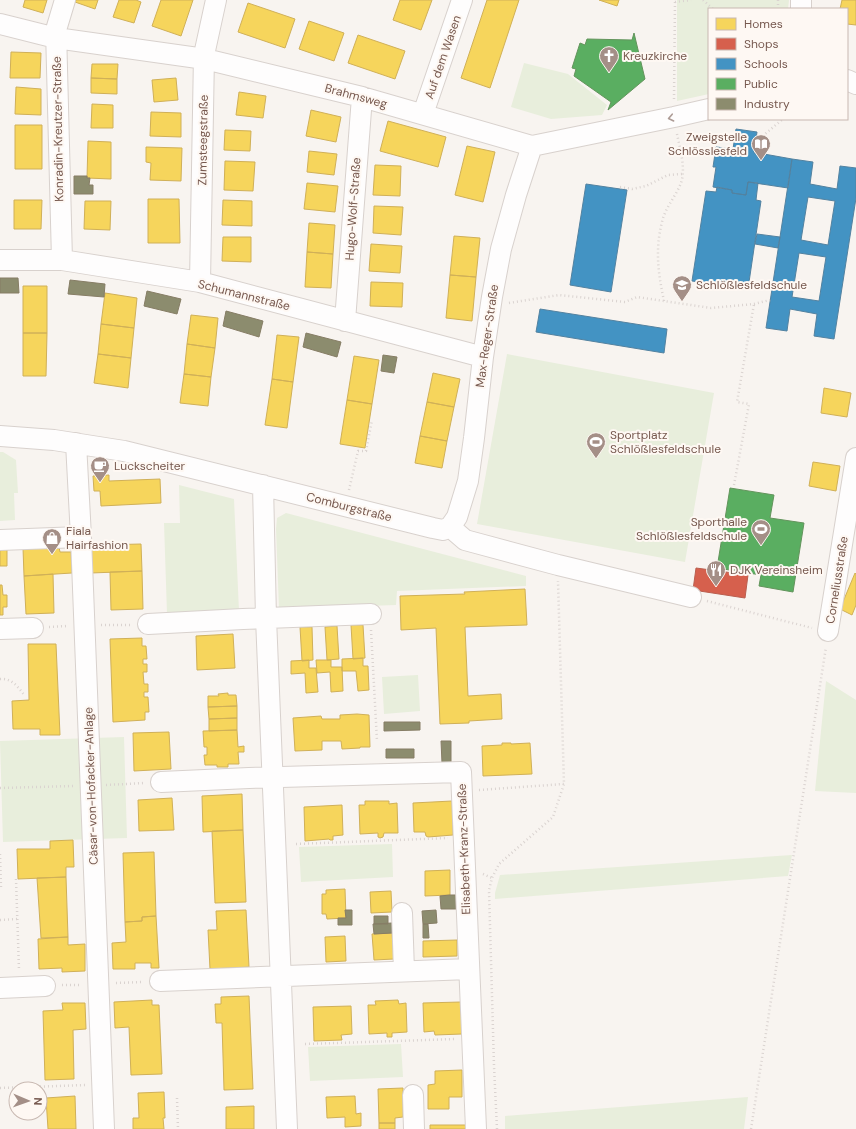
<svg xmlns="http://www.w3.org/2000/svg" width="856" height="1129" font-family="'DM Sans',sans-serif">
	<rect width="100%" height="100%" fill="#f8f4f0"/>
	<path fill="#e8eedc" d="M 677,0 L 789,0 L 788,9 L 709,9 L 709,94 L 677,101 Z
		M 524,63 L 568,74 L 607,105 L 602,115 L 551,119 L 511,107 Z
		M 507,354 L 714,393 L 685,562 L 477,524 Z
		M 0,452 L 3,452 L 16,460 L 18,493 L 14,493 L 15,520 L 0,521 Z
		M 179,485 L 234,499 L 239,611 L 167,614 L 164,523 L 180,523 Z
		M 286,513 L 526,576 L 526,586 L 397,591 L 396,605 L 279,609 L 276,529 L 277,518 Z
		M 418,675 L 420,711 L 384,714 L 382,677 Z
		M 826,681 L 856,700 L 856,793 L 815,791 Z
		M 124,737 L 127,838 L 3,842 L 0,741 Z
		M 392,844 L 393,877 L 301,882 L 299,847 Z
		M 792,855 L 788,876 L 495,899 L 495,893 L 500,875 Z
		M 401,1044 L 403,1077 L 310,1081 L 308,1047 Z
		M 748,1097 L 744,1129 L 505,1129 L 505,1116 Z"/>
	<path fill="#f6d55c" stroke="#d0b058" d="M 25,0 L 47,0 L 43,13 L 23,7 Z
		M 76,0 L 98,0 L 95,9 L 75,2 Z
		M 119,0 L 136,0 L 141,2 L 134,23 L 113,17 Z
		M 161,0 L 193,0 L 181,36 L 152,26 Z
		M 400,0 L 432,0 L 421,30 L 393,20 Z
		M 487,0 L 519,0 L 490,88 L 461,78 Z
		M 599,0 L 619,0 L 617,6 Z
		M 842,0 L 856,0 L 856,25 L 847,24 L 847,9 L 840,9 Z
		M 248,3 L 295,19 L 285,48 L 238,32 Z
		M 309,21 L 344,33 L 334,61 L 299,49 Z
		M 358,35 L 405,51 L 395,79 L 348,63 Z
		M 11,52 L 41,53 L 40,78 L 10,78 Z
		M 92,64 L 118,64 L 117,79 L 91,78 Z
		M 91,78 L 117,79 L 117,94 L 91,93 Z
		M 176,78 L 178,100 L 154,102 L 152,80 Z
		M 16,87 L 41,89 L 41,115 L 15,114 Z
		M 239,92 L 266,96 L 263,118 L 236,115 Z
		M 92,104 L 113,105 L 113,128 L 91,128 Z
		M 311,110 L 341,117 L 336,142 L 306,136 Z
		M 151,112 L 181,113 L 181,137 L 150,136 Z
		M 388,121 L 446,137 L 438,167 L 380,151 Z
		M 15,125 L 42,125 L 42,169 L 15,169 Z
		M 225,130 L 251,131 L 250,151 L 224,150 Z
		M 88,141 L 111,142 L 111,179 L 87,178 Z
		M 467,146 L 495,152 L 483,202 L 455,195 Z
		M 146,147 L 182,148 L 181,181 L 150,180 L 151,163 L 146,162 Z
		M 309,151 L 337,154 L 334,175 L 307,172 Z
		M 225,161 L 255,162 L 253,191 L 224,190 Z
		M 375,165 L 401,166 L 400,196 L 373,195 Z
		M 307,183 L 338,186 L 335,212 L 304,209 Z
		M 148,199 L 179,199 L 180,243 L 148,243 Z
		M 14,200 L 42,200 L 41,229 L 14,229 Z
		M 223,200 L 252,201 L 252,226 L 222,225 Z
		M 85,201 L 111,201 L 110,230 L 84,229 Z
		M 374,206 L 403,207 L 401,235 L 373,233 Z
		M 309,223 L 335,225 L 333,254 L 307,252 Z
		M 454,236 L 480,238 L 476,277 L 450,275 Z
		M 223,237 L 251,237 L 251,262 L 222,261 Z
		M 371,244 L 402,246 L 400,273 L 369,271 Z
		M 307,252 L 333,254 L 331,288 L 305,287 Z
		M 450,275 L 476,277 L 472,321 L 446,318 Z
		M 371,282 L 403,283 L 402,307 L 370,306 Z
		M 23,286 L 47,286 L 47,333 L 23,333 Z
		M 105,293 L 137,298 L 134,328 L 101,324 Z
		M 191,315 L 218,318 L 215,348 L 187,344 Z
		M 101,324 L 134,328 L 131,358 L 98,354 Z
		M 23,333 L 47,333 L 46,376 L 23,376 Z
		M 277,335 L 299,337 L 293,382 L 272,379 Z
		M 187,344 L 215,348 L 211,377 L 184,374 Z
		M 98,354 L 131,358 L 128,388 L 94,383 Z
		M 354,356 L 379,360 L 372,404 L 347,400 Z
		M 433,373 L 460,379 L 454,407 L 427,402 Z
		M 184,374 L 211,377 L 208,406 L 180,403 Z
		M 272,379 L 293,382 L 287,428 L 265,425 Z
		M 824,388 L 851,393 L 847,417 L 821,413 Z
		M 347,400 L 372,404 L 365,448 L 340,444 Z
		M 427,402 L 454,407 L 447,441 L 420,436 Z
		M 420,436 L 447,441 L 442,468 L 415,463 Z
		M 813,462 L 840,466 L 836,491 L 809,486 Z
		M 109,475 L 109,481 L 160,479 L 161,503 L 101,506 L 100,491 L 94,491 L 93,476 Z
		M 141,544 L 142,571 L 91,573 L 90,549 L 100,549 L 100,545 Z
		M 59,547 L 60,552 L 71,552 L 72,573 L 24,576 L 23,548 Z
		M 0,549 L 7,549 L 7,566 L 0,566 Z
		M 142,571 L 143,609 L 111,610 L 110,572 Z
		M 855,573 L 856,574 L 856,605 L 852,615 L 840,609 Z
		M 53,574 L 54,613 L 26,614 L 24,576 Z
		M 0,585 L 2,585 L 3,595 L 7,595 L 7,607 L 3,607 L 3,615 L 0,615 Z
		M 525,589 L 527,625 L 465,627 L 468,696 L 501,694 L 502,719 L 469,721 L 469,723 L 440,724 L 436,628 L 401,630 L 400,596 L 465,594 L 464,592 Z
		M 351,625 L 363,625 L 365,658 L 353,659 Z
		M 337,626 L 339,659 L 327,660 L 325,627 Z
		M 300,627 L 312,627 L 313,660 L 302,661 Z
		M 233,634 L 235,668 L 197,670 L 196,636 Z
		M 142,638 L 142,646 L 146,646 L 147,659 L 143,659 L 143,664 L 147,664 L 147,672 L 143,672 L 144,684 L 148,684 L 148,692 L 144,692 L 144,697 L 148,697 L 149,712 L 145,712 L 145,720 L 113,722 L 110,639 Z
		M 28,644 L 56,644 L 60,735 L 40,735 L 40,729 L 13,729 L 12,701 L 29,700 Z
		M 363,658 L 363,666 L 368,666 L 369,690 L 358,691 L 356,671 L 342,671 L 342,659 Z
		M 309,660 L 309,668 L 316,668 L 318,692 L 306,693 L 305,673 L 291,674 L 291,661 Z
		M 316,660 L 331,660 L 331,667 L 342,667 L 343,691 L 331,692 L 330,672 L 317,673 Z
		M 228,693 L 228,695 L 236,695 L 237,706 L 208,707 L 208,696 L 219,696 L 218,694 Z
		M 237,706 L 237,718 L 209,719 L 208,707 Z
		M 357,714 L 369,715 L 370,747 L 360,747 L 360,748 L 342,749 L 341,741 L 322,741 L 322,750 L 295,751 L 293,718 L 321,716 L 322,719 L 340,719 L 340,715 Z
		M 237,718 L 237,730 L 209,731 L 209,719 Z
		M 237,730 L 238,747 L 244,746 L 244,752 L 238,752 L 239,764 L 228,764 L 228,767 L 217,767 L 217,765 L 205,765 L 204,755 L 207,755 L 207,747 L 204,747 L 203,731 Z
		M 169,732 L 171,769 L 134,771 L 133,733 Z
		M 502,743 L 511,743 L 511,744 L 530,743 L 532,774 L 483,776 L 482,746 L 502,745 Z
		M 242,794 L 243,830 L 203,832 L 202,796 Z
		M 172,798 L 174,830 L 139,831 L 138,800 Z
		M 365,801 L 389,801 L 389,804 L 397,803 L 398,833 L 384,833 L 383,837 L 380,838 L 378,837 L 378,833 L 360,834 L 359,805 L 365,805 Z
		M 452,801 L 453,835 L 428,837 L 426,836 L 425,832 L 414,832 L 413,803 Z
		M 342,805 L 343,835 L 333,836 L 333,840 L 330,840 L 329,839 L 305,841 L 304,807 Z
		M 243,830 L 246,902 L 215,903 L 212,831 Z
		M 73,840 L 74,867 L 66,867 L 66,877 L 18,879 L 17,849 L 50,849 L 50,841 Z
		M 154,852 L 156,916 L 142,917 L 142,921 L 125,922 L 123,853 Z
		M 450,870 L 450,895 L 425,896 L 425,871 Z
		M 66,877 L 68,937 L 41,938 L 37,878 Z
		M 345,889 L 346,918 L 327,919 L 326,914 L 322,914 L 322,894 L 326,894 L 326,890 Z
		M 391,891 L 392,912 L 371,913 L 370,892 Z
		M 246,910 L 249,967 L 210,969 L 208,930 L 217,930 L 216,911 Z
		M 156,916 L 159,968 L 151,968 L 151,963 L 135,963 L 135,969 L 113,969 L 112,943 L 126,942 L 125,922 L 142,921 L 142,917 Z
		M 392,933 L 394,959 L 374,960 L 372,934 Z
		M 345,936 L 346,961 L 326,962 L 325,937 Z
		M 68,937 L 68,945 L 85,944 L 85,971 L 62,972 L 62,968 L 39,969 L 38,939 Z
		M 457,940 L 457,956 L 423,957 L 423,941 Z
		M 249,996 L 253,1089 L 224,1090 L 222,1023 L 216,1023 L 215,1004 L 221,1004 L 221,997 Z
		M 152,1000 L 152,1005 L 159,1005 L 162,1074 L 131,1075 L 129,1027 L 115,1028 L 114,1002 Z
		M 398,1000 L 399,1004 L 406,1003 L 407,1032 L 392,1033 L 392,1037 L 387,1037 L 387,1033 L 369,1034 L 368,1005 L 376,1005 L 375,1001 Z
		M 461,1002 L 462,1034 L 435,1035 L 434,1031 L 424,1032 L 423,1003 Z
		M 62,1003 L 85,1003 L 86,1029 L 73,1030 L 74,1079 L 45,1080 L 43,1011 L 63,1010 Z
		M 351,1006 L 352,1034 L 341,1035 L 342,1040 L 314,1041 L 313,1007 Z
		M 462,1070 L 462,1097 L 449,1097 L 449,1109 L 428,1109 L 428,1085 L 435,1084 L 435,1071 Z
		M 403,1088 L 403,1117 L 395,1118 L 395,1123 L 379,1123 L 378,1089 Z
		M 164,1092 L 165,1118 L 163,1118 L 164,1129 L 133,1129 L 133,1118 L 139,1118 L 138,1093 Z
		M 75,1096 L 76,1129 L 48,1129 L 46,1098 Z
		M 355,1096 L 356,1114 L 361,1113 L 361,1126 L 345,1127 L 345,1117 L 327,1118 L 326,1097 Z
		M 254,1106 L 254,1129 L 226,1129 L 226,1107 Z
		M 379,1123 L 395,1123 L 395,1129 L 379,1129 Z
		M 430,1125 L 467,1125 L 467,1129 L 430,1129 Z"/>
	<path fill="#d6604d" stroke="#ba5e4e" d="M 696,568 L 748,575 L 745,598 L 693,590 Z"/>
	<path fill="#4393c3" stroke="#5382a0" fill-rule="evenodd" d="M 736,129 L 757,132 L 754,153 L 759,153 L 760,149 L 765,150 L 764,154 L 792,159 L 788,188 L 748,182 L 746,195 L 732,193 L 732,190 L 713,187 L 716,167 L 713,167 L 716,147 L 733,149 Z
		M 792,159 L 813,162 L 810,184 L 837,189 L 840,166 L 856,168 L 856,198 L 834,339 L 814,336 L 817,314 L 790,309 L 787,331 L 766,328 ZM 808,197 L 835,201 L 828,245 L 801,240 ZM 799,253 L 826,257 L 819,301 L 792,297 Z
		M 748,182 L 758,183 L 756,200 L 761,201 L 748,289 L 692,281 L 706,191 L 716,192 L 717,187 L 732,190 L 732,193 L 746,195 Z
		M 586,184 L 627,190 L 611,292 L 570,285 Z
		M 757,234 L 780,237 L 778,248 L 755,244 Z
		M 540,309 L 667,329 L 664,353 L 536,332 Z"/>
	<path fill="#5aae61" stroke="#63945c" d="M 634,33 L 645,79 L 608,110 L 611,102 L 574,76 L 576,69 L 572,68 L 580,43 L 585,45 L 587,39 L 632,40 Z
		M 730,488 L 774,495 L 770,518 L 804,523 L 793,592 L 759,586 L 761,575 L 717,568 Z"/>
	<path fill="#8c8c6e" stroke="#867d65" d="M 74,176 L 87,176 L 87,178 L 90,178 L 89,185 L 93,185 L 93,194 L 74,194 Z
		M 0,278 L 18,278 L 19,293 L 0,293 Z
		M 70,280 L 105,284 L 104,297 L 68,294 Z
		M 147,291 L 181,299 L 177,314 L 144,306 Z
		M 226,311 L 263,321 L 259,337 L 223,326 Z
		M 306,333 L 341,342 L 337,357 L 303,347 Z
		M 383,355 L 397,357 L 394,373 L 381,371 Z
		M 384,722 L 420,722 L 420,730 L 384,731 Z
		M 441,741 L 451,741 L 451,763 L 442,763 Z
		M 386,749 L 414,749 L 414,758 L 386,758 Z
		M 450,895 L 456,895 L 456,909 L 441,909 L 440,896 Z
		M 345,910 L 352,910 L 352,925 L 338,925 L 338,918 L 346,918 Z
		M 436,910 L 437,923 L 423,924 L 422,911 Z
		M 374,916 L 388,916 L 388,924 L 374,924 Z
		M 392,923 L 392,933 L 374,934 L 373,924 Z
		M 423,924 L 428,924 L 429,938 L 423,938 Z"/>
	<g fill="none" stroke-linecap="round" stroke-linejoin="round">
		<g stroke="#d8d1cd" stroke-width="22">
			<path id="minor" d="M 801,9 L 801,0
				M 0,24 L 56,38 L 205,59 L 362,97 L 532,146 L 674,117 L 709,109
				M 847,80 L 856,84
				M 423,114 L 462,0
				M 0,260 L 62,260 L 200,282 L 483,357
				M 62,260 L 56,30 L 65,0
				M 200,282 L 204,55 L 216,0
				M 345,321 L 362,97
				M 0,436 L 54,440 L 124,451 L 433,528 L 443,530 L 450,527
				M 76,443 L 81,537 L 104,1129
				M 263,485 L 266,618 L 287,1129
				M 450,527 L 457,517 L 468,481 L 474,438 L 483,357 L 492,297 L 501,249 L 516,195 L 532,146
				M 450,527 L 465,540 L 558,565 L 691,597
				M 0,540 L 81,537
				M 148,624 L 243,619 L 371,614
				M 0,629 L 33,628
				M 828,631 L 856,458
				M 161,782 L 249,778 L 461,772 L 476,1129
				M 402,913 L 404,971
				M 160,981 L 469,969
				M 0,988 L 45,986
				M 413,1095 L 414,1129"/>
		</g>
		<path stroke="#dad3d0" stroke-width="2.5" stroke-dasharray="1 3" stroke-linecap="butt" d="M 703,0 L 713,9
			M 778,0 L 778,9
			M 675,2 L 691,0
			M 674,99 L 675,0
			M 762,149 L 765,134 L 783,119
			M 620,187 L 632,189 L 646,186 L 668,175 L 682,174
			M 664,301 C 658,272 655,250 662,222 C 665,208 676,196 681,183 C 686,168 680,149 677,134
			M 509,303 L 559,295 L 625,302 L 637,297 L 711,308 L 754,304 L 770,300
			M 734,485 L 749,404 L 737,402 L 754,304
			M 349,490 L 358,451 L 366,451 L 372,420
			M 707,601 L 812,628
			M 101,625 L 132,625
			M 49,627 L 68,626
			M 371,630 L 377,741
			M 0,679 C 12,678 18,687 25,696
			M 106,785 L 145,783
			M 0,788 L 73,786
			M 479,790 L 564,784
			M 296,844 L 448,838
			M 0,854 L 1,888 L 0,888
			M 483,874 L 492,878
			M 16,879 L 19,970
			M 0,920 L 17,919
			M 116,983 L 143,982
			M 62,985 L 81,985
			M 305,1044 L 456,1039
			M 0,1088 L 86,1085
			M 177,1098 L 178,1129
			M 497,1129 L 494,1066 L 489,890 L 492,878 L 499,864 L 553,817 L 564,784 L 558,581
			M 751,1129 L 826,647"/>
		<use href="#minor" stroke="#fefdfd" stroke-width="20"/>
	</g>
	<defs><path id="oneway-chevron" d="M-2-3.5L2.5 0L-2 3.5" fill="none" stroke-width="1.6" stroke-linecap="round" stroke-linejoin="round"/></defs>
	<use stroke="#ad9b95" href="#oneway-chevron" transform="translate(671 118) rotate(168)"/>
	<defs>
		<g id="church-pin" transform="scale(1)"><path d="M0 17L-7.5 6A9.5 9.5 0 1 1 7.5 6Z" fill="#a48f87" stroke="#fef8f3"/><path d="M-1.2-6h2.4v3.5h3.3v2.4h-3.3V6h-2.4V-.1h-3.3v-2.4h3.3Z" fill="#fff"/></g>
		<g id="library-pin" transform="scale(1)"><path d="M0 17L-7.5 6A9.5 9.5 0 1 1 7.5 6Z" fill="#a48f87" stroke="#fef8f3"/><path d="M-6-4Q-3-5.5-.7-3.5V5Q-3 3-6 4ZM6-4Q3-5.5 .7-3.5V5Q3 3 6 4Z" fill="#fff"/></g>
		<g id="school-pin" transform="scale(1)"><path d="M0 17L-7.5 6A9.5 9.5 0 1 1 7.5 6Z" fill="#a48f87" stroke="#fef8f3"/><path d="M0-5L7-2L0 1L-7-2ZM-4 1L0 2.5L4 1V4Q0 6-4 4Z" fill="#fff"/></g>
		<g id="stadium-pin" transform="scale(1)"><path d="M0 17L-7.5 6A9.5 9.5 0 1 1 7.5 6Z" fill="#a48f87" stroke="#fef8f3"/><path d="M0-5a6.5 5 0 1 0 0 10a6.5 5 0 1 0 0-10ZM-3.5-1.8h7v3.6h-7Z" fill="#fff"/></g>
		<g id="cafe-pin" transform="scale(1)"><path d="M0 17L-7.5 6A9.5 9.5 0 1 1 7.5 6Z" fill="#a48f87" stroke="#fef8f3"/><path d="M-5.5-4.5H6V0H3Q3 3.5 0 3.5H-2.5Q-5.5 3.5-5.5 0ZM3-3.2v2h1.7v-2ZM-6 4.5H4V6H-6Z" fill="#fff"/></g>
		<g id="shop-pin" transform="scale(1)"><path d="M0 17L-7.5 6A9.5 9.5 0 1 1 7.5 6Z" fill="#a48f87" stroke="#fef8f3"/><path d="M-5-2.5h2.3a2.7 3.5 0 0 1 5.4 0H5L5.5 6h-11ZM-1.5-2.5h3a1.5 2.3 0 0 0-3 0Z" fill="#fff"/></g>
		<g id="restaurant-pin" transform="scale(1)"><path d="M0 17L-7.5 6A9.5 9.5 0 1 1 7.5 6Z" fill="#a48f87" stroke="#fef8f3"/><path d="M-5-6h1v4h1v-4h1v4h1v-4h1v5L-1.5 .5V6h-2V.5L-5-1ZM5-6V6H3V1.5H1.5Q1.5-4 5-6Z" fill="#fff"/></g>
	</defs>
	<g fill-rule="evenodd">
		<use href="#church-pin" x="609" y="56"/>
		<use href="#library-pin" x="761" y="144"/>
		<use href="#school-pin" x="682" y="285"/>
		<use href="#stadium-pin" x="596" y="442"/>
		<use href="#cafe-pin" x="100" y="466"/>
		<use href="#stadium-pin" x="761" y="529"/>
		<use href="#shop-pin" x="52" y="538"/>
		<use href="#restaurant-pin" x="716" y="570"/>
	</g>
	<g text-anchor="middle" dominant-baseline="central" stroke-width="4" stroke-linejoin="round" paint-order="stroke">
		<g font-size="12" fill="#77594f" stroke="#fef8f3" text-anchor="start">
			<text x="623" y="56">Kreuzkirche</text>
			<text x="747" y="137" text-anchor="end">Zweigstelle<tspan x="747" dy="14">Schlösslesfeld</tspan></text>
			<text x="696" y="285">Schlößlesfeldschule</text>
			<text x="610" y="435">Sportplatz<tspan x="610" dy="14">Schlößlesfeldschule</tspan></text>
			<text x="114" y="466">Luckscheiter</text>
			<text x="747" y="522" text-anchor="end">Sporthalle<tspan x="747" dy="14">Schlößlesfeldschule</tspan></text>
			<text x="66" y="531">Fiala<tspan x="66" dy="14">Hairfashion</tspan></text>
			<text x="730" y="570">DJK Vereinsheim</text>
		</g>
		<g font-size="12" fill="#77594f" stroke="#fef8f3">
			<text transform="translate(443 57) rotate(-71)">Auf dem Wasen</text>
			<text transform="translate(356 96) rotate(15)">Brahmsweg</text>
			<text transform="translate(58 129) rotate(-91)">Konradin-Kreutzer-Straße</text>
			<text transform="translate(203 140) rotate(-89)">Zumsteegstraße</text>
			<text transform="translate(353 209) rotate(-86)">Hugo-Wolf-Straße</text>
			<text transform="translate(244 295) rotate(14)">Schumannstraße</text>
			<text transform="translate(487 336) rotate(-82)">Max-Reger-Straße</text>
			<text transform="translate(349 507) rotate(14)">Comburgstraße</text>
			<text transform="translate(837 580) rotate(-81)">Corneliusstraße</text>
			<text transform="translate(91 786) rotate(-92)">Cäsar-von-Hofacker-Anlage</text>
			<text transform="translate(464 849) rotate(-92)">Elisabeth-Kranz-Straße</text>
		</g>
	</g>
	<rect x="708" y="8" width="140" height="112" fill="#fef8f3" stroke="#c8b8b1"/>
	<rect x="716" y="18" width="20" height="12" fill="#f6d55c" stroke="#c8b8b1"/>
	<text x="744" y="28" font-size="12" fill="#77594f">Homes</text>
	<rect x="716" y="38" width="20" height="12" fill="#d6604d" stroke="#c8b8b1"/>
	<text x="744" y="48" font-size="12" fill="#77594f">Shops</text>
	<rect x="716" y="58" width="20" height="12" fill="#4393c3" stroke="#c8b8b1"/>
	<text x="744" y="68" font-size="12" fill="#77594f">Schools</text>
	<rect x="716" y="78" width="20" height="12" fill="#5aae61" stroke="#c8b8b1"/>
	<text x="744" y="88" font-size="12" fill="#77594f">Public</text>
	<rect x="716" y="98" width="20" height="12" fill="#8c8c6e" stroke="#c8b8b1"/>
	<text x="744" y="108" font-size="12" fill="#77594f">Industry</text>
	<g transform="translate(28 1101) rotate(92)"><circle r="19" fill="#fef8f3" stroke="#c8b8b1"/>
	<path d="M0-3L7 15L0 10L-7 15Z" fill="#a48f87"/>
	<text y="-6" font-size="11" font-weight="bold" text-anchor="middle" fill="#77594f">N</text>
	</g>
</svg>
